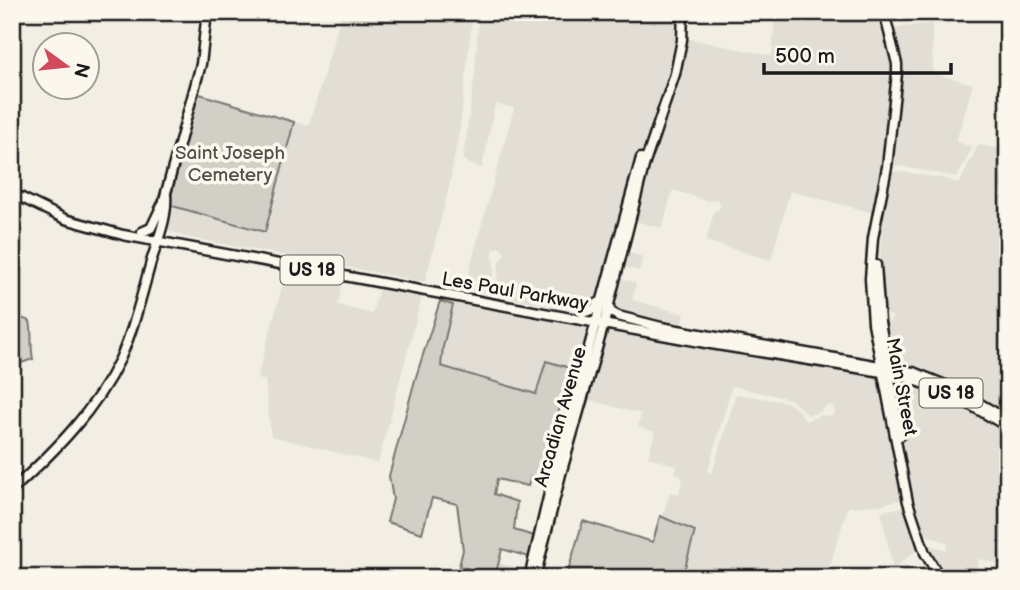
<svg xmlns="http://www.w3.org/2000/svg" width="1020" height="590" font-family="'Balsamiq Sans',sans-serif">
	<rect width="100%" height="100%" fill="#f2eee4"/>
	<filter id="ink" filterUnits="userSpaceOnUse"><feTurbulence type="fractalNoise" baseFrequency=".0143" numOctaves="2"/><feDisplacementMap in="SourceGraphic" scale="14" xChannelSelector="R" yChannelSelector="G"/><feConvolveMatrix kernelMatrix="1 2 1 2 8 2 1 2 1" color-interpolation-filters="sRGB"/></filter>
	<g filter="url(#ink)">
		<path fill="#e2ded5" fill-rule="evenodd" d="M 342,12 L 473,12 L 460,127 L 450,183 L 425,282 L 186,237 L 169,231 L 164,226 L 169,205 L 265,231 L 294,122 L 309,125 Z
			M 479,12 L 681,12 L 678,52 L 663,102 L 637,163 L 597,302 L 589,309 L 573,309 L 496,295 L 499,262 L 505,254 L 501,248 L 495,248 L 493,252 L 494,270 L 489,293 L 464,289 L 514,108 L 495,104 L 482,168 L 467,163 L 463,159 L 475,72 Z
			M 775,12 L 882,12 L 895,64 L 890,131 L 874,213 L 790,191 L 771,260 L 706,241 L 714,211 L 718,210 L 721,205 L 717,199 L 708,201 L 673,190 L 662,228 L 631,220 L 678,75 L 686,38 L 772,56 Z
			M 932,23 L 933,73 L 973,84 L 956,142 L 973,147 L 957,177 L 893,165 L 890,160 L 901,74 L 891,29 Z
			M 978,145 L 1008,150 L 1008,417 L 956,386 L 890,359 L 884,325 L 892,319 L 892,316 L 882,312 L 879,291 L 882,215 L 889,173 L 898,171 L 947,179 L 959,184 Z
			M 623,251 L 643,257 L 639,271 L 624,267 L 621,276 L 621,279 L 636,283 L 632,300 L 685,314 L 681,328 L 613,312 L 612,296 Z
			M 287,268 L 343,280 L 338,305 L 372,314 L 380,285 L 423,293 L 378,463 L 271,436 L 265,380 L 257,379 Z
			M 455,299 L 527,312 L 584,326 L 589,335 L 579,371 L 546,362 L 537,394 L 441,366 L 442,354 Z
			M 610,329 L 746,355 L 749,353 L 860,372 L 876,378 L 881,384 L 903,497 L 900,500 L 880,505 L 848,507 L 826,578 L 682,578 L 695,531 L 662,517 L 670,492 L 679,494 L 683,478 L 675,473 L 677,466 L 648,457 L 655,432 L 638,427 L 641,414 L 585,399 L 601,342 ZM 732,386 L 790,399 L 809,415 L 820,412 L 828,405 L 833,406 L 835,412 L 832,416 L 822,415 L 805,421 L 799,411 L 787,402 L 736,394 L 712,473 L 708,471 Z
			M 904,379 L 943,392 L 1008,430 L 1008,566 L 979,559 L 974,578 L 952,578 L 946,576 L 938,564 L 928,545 L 946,550 L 948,543 L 924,534 L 910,480 L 896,401 L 896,384 L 898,381 Z
			M 902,507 L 906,508 L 921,547 L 893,569 L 881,512 Z
			M 499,563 L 529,571 L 527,578 L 495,577 Z"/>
		<path fill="#d2cfc6" stroke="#777671" stroke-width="2" d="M 196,93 L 294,122 L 265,232 L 169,205 Z
			M 440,301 L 453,305 L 443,347 L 441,366 L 536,394 L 546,361 L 570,368 L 556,422 L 560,436 L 547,482 L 531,477 L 528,486 L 497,479 L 494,494 L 517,502 L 514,530 L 534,536 L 529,557 L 502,549 L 495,577 L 459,566 L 463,550 L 457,504 L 432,498 L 422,533 L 387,522 L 393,499 L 389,476 L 415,380 Z
			M 12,315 L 30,321 C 33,335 30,345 33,359 L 12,366 Z
			M 660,516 L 695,531 L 682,578 L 566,578 L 583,521 L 653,542 Z"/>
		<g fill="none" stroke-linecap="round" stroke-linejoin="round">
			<g stroke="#1c1c1c" stroke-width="13">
				<path id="major" d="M 884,12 L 897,64 L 897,73 L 887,167 L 873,238 L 870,279 L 873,323 L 908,502 L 925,553 L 940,578
					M 12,193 L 65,219 L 123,235 L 711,344 L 900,375 L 948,392 L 1008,427
					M 164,200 L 201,64 L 207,12
					M 142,232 L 151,228 L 162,205
					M 876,265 L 880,322 L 900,436
					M 608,305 L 611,312 L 618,316 L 661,327 L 913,372 L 953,388 L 1008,420
					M 583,313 L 594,309 L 598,303
					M 12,490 C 55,451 95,411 120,359 C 134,328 142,294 151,262 C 157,242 168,217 166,195
					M 529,578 L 551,485 L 641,158
					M 535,578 L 561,474 L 604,324 L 644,166 L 675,74 L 682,40 L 683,12"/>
			</g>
			<use href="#major" stroke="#fbf7ec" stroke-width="8"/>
		</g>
	</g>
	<g text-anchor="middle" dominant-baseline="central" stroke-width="7" stroke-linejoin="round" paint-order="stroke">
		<g fill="#fbf7ec" stroke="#5f5e5a" stroke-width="2">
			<rect x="280.5" y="255.5" width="63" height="29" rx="5"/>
			<rect x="919.5" y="378.5" width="63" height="29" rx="5"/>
		</g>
		<g font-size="18" font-weight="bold" fill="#1c1c1c">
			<text x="312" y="270">US 18</text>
			<text x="951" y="393">US 18</text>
		</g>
		<g font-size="19" fill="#53524f" stroke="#fbf7ec">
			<text x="230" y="153">Saint Joseph<tspan x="230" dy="22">Cemetery</tspan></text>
		</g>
		<g font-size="19" fill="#1c1c1c" stroke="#fbf7ec">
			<text transform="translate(515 292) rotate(10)">Les Paul Parkway</text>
			<text transform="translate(901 387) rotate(79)">Main Street</text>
			<text transform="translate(561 417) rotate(-74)">Arcadian Avenue</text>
		</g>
	</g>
	<rect width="1020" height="590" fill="none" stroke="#fbf7ec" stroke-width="42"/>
	<rect x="21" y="21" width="978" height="548" fill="none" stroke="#1c1c1c" stroke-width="2.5" filter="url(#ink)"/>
	<g transform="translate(66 66) rotate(105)"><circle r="33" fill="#fbf7ec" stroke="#a29f99" stroke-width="2"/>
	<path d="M0-5L12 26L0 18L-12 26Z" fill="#d1495b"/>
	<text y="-10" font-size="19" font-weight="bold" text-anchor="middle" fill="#1c1c1c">N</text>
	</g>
	<path d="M764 63v10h187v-10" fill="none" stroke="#1c1c1c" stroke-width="3.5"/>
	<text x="775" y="63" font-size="21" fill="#1c1c1c" stroke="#fbf7ec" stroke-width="5" paint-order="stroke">500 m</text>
</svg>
